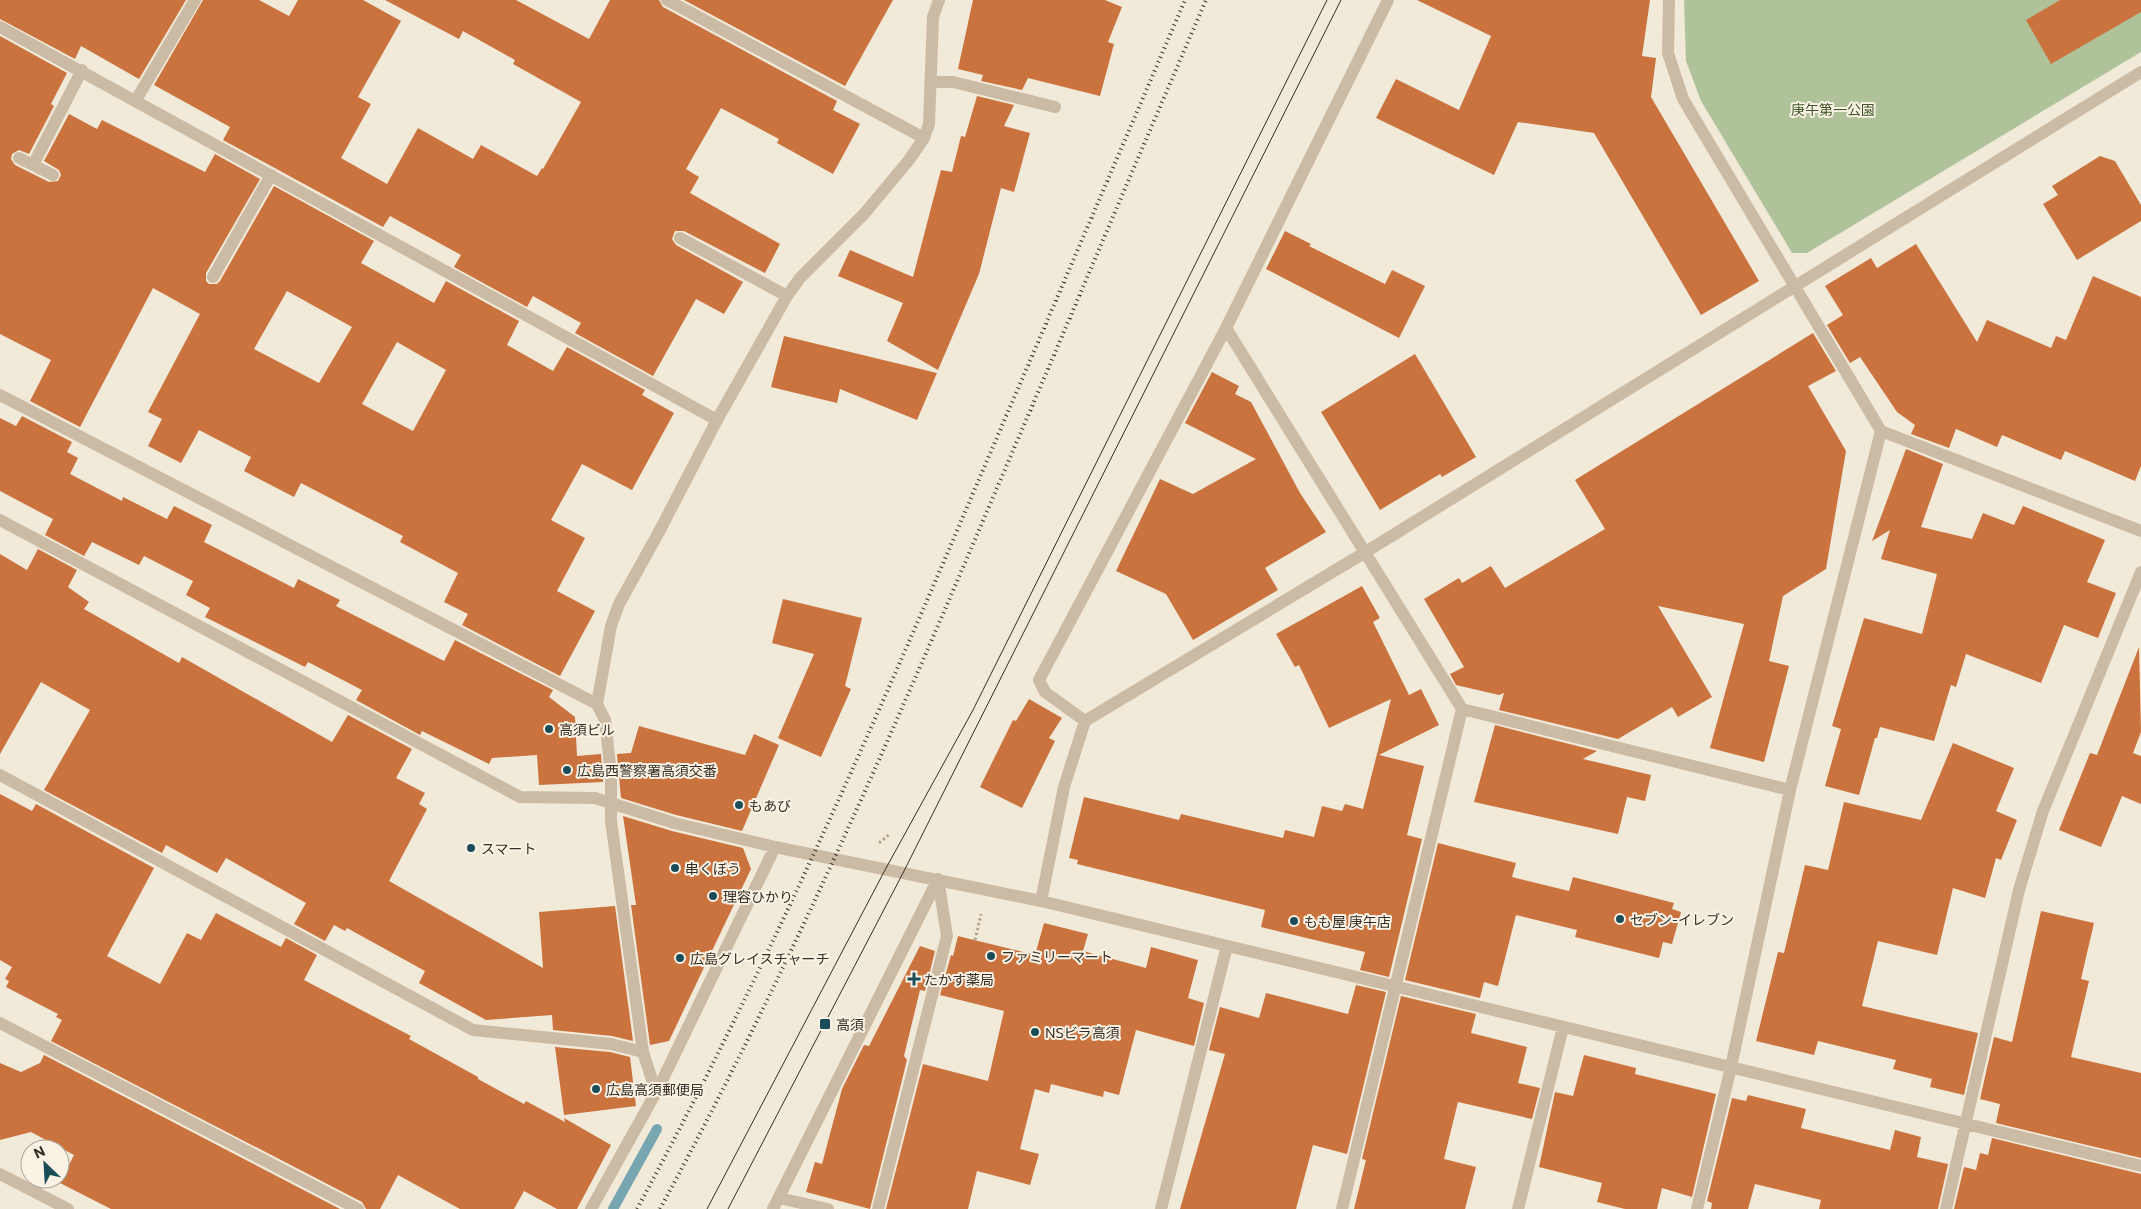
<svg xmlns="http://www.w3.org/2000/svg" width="2141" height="1209" font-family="Commissioner,'Noto Sans JP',sans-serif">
	<rect width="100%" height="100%" fill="#f2ead9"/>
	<path fill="#afc299" d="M 1684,0 L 2141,0 L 2141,52 L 1807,253 L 1792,253 L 1701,101 L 1686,61 Z"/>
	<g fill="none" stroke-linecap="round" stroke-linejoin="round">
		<path stroke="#77a6b0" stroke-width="10" d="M 613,1209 L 657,1129"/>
	</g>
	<path fill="#ca733f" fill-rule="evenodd" d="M 0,0 L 186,0 L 139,79 L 81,46 L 75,59 L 0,19 Z
		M 203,0 L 259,0 L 289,16 L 298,0 L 363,0 L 401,21 L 358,97 L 371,104 L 341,158 L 387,184 L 418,128 L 473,159 L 481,145 L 537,176 L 542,168 L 543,169 L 581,102 L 513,64 L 515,60 L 463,31 L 459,39 L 385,0 L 516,0 L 589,39 L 610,0 L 659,0 L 663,7 L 837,101 L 833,110 L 860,124 L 833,174 L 777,143 L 779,139 L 721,108 L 686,169 L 699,177 L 690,193 L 780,244 L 765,273 L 684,231 L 675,231 L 672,239 L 676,245 L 743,282 L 724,314 L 696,299 L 653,376 L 575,333 L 581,323 L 533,296 L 527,307 L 454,267 L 461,255 L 390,216 L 383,227 L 223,140 L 230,127 L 154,85 Z
		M 684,0 L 893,0 L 845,86 Z
		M 973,0 L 1105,0 L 1122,7 L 1108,42 L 1114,44 L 1100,96 L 1028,78 L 1022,90 L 981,81 L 983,75 L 958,69 Z
		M 1417,0 L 1650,0 L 1642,56 L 1656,58 L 1651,97 L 1759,281 L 1701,315 L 1594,133 L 1518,122 L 1494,175 L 1376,118 L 1396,79 L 1459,110 L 1491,36 Z
		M 2060,0 L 2141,0 L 2141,12 L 2051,64 L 2026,20 Z
		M 0,36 L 67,73 L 51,104 L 54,106 L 29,154 L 19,150 L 12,154 L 11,159 L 15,165 L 49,182 L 58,181 L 61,175 L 59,170 L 44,161 L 69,114 L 97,129 L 102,120 L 205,172 L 215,154 L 260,179 L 206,273 L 206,281 L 209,284 L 217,284 L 220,281 L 274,186 L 374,241 L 361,263 L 434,303 L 446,281 L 519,321 L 507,345 L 553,371 L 567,347 L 645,390 L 642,395 L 674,413 L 632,490 L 582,464 L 551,520 L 585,538 L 557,591 L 595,611 L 560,676 L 462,625 L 468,614 L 444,602 L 458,573 L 400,542 L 403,536 L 301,483 L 294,497 L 244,471 L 251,457 L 199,430 L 181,463 L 148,446 L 162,419 L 148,412 L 200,314 L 153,288 L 80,427 L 30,401 L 51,360 L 0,334 ZM 287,291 L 352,327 L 319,383 L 254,349 ZM 397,342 L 446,370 L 413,431 L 362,404 Z
		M 977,96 L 1014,105 L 1004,126 L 1030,133 L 1014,192 L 1001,188 L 979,274 L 938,370 L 887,341 L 903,303 L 838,276 L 850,250 L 913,277 L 941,170 L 952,172 L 961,136 L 965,137 Z
		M 2100,156 L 2115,161 L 2141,205 L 2141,221 L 2077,260 L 2043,204 L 2058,195 L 2052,186 Z
		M 1285,231 L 1311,244 L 1309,246 L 1385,284 L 1392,270 L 1425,286 L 1399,338 L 1266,269 Z
		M 1916,244 L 1977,342 L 1987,320 L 2051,348 L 2056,336 L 2066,340 L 2093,276 L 2141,297 L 2141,466 L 2135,481 L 2065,451 L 2061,460 L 2002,435 L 1997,447 L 1956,429 L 1949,448 L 1911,434 L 1915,425 L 1897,412 L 1860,357 L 1850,363 L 1827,325 L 1843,315 L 1825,286 L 1871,258 L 1877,268 Z
		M 1813,333 L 1836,371 L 1808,386 L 1846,451 L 1826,569 L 1783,596 L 1769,661 L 1789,666 L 1764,762 L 1710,748 L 1744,624 L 1658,606 L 1712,697 L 1678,717 L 1672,707 L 1618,739 L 1499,710 L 1504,693 L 1499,695 L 1456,685 L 1450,674 L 1464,667 L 1424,599 L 1459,578 L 1462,583 L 1491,566 L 1505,588 L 1605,529 L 1575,480 Z
		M 784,336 L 937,373 L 917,420 L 840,389 L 837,403 L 771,387 Z
		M 1415,354 L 1476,457 L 1442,477 L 1440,474 L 1380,510 L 1321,412 Z
		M 1212,372 L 1239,386 L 1235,394 L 1251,402 L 1300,493 L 1326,532 L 1265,568 L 1278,590 L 1193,640 L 1166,594 L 1116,571 L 1160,479 L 1193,494 L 1256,459 L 1185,423 Z
		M 22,416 L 72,442 L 67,452 L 78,458 L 70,474 L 122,501 L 123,497 L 167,519 L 174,506 L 212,525 L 204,542 L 294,588 L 298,579 L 340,600 L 336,606 L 444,661 L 455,640 L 553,690 L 549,697 L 575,717 L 577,756 L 601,754 L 603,782 L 539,785 L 537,755 L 492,758 L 489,764 L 422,731 L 420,735 L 356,700 L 362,690 L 308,662 L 305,667 L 205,617 L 210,608 L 186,595 L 193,581 L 144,556 L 139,565 L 92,542 L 84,556 L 45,535 L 53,519 L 0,491 L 0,418 L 16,426 Z
		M 1906,449 L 1943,464 L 1921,527 L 1972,539 L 1983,513 L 2014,525 L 2023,506 L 2105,540 L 2087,582 L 2116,593 L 2098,638 L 2064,625 L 2041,683 L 1966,654 L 1956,687 L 1951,685 L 1934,741 L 1880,727 L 1877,738 L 1875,738 L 1859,795 L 1825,786 L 1841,729 L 1832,726 L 1864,618 L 1922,634 L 1937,574 L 1881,559 L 1890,530 L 1872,541 Z
		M 38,549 L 77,570 L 68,587 L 89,602 L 84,609 L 179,663 L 182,657 L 332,742 L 348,715 L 412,749 L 396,778 L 425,793 L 419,804 L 427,809 L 389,881 L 543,968 L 539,912 L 615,906 L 633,1041 L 612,1036 L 553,1030 L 552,1015 L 486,1020 L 419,983 L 425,971 L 347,928 L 345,931 L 334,925 L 325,941 L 294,924 L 306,903 L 226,858 L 217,873 L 166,845 L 162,853 L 44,790 L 90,710 L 41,682 L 0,754 L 0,554 L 27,570 Z
		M 1362,586 L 1380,618 L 1373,622 L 1409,695 L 1421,689 L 1439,725 L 1379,755 L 1424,766 L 1407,835 L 1422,839 L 1389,977 L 1360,970 L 1365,952 L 1261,927 L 1265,910 L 1077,864 L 1078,860 L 1069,858 L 1084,797 L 1179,820 L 1181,814 L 1283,838 L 1285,830 L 1314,837 L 1322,806 L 1342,811 L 1345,804 L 1363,809 L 1391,699 L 1329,728 L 1299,665 L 1295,667 L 1276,634 Z
		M 783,599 L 862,618 L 845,686 L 851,689 L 821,757 L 778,738 L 814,654 L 772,643 Z
		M 2139,647 L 2141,732 L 2133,753 L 2141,756 L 2141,804 L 2122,796 L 2101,847 L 2059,830 L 2090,753 L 2097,755 Z
		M 1029,699 L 1062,718 L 1049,738 L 1055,741 L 1022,808 L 980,787 L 1013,720 L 1016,721 Z
		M 1495,725 L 1597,751 L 1583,759 L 1651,775 L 1645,801 L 1627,797 L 1618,834 L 1474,802 Z
		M 639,726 L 745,755 L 754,734 L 779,745 L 742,831 L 676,815 L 621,798 L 617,754 L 631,753 Z
		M 1953,743 L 2014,768 L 1996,811 L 2017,820 L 2001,860 L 1996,858 L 1985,898 L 1953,888 L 1937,955 L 1878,941 L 1862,1006 L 1978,1033 L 1964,1095 L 1930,1087 L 1932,1079 L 1893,1069 L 1896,1060 L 1818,1041 L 1814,1055 L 1756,1041 L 1778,952 L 1784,953 L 1805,865 L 1828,870 L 1844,802 L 1921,820 Z
		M 0,794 L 32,811 L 36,804 L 154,868 L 107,956 L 160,984 L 187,933 L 201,940 L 216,913 L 281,947 L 286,938 L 317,955 L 304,980 L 411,1036 L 409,1039 L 478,1077 L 478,1079 L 524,1104 L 526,1101 L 565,1122 L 564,1118 L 611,1145 L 577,1209 L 557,1209 L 524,1191 L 514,1209 L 460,1209 L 398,1175 L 380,1209 L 366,1209 L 362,1202 L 51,1041 L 62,1020 L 56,1017 L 58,1014 L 6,987 L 9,981 L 5,979 L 12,967 L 0,960 Z
		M 623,816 L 672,831 L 743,848 L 751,869 L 669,1041 L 650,1045 L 631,905 L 636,905 Z
		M 1438,843 L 1516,863 L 1512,877 L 1569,891 L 1573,877 L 1674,903 L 1672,909 L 1681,912 L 1672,944 L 1663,942 L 1659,958 L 1575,937 L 1577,930 L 1516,915 L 1498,986 L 1484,982 L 1480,998 L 1405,980 Z
		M 2041,911 L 2094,923 L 2081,979 L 2089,981 L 2071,1057 L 2141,1073 L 2141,1158 L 1996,1123 L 2000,1104 L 1980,1099 L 1994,1037 L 2012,1042 Z
		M 1044,923 L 1088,934 L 1083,951 L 1146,968 L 1151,947 L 1198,960 L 1188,998 L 1204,1003 L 1194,1046 L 1136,1030 L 1119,1095 L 1104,1091 L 1103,1097 L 1051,1084 L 1049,1093 L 1035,1089 L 1020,1149 L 1039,1154 L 1030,1185 L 977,1171 L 968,1209 L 886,1209 L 923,1064 L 988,1081 L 1004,1011 L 940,995 L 951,955 L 953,956 L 958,936 L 1035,955 Z
		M 920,946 L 935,951 L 925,991 L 920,990 L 904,1056 L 907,1060 L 870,1209 L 806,1192 L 815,1162 L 822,1164 L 842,1089 L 864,1045 L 869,1046 Z
		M 1356,985 L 1386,992 L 1347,1154 L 1313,1145 L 1296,1209 L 1180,1209 L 1225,1054 L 1209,1050 L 1220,1007 L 1259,1018 L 1266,993 L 1348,1014 Z
		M 1401,996 L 1476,1014 L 1471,1033 L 1527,1047 L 1518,1083 L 1540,1088 L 1532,1119 L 1458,1102 L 1444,1159 L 1476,1167 L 1465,1209 L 1354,1209 L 1366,1160 L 1362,1159 Z
		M 555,1047 L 610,1052 L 630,1057 L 636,1106 L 564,1115 Z
		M 44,1055 L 340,1209 L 111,1209 L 60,1183 L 74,1155 L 31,1132 L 0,1140 L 0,1063 L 21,1072 L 40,1063 Z
		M 1584,1055 L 1636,1068 L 1635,1074 L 1716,1094 L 1692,1197 L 1662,1188 L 1657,1209 L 1625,1209 L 1597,1202 L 1602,1183 L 1539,1167 L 1555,1092 L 1573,1096 Z
		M 1748,1095 L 1806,1109 L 1801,1128 L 1890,1150 L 1895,1130 L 1921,1137 L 1917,1157 L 1948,1164 L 1938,1209 L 1819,1209 L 1821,1200 L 1755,1184 L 1748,1209 L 1711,1209 L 1712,1203 L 1707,1201 L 1732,1098 L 1746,1101 Z
		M 1992,1138 L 2141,1174 L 2141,1209 L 1954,1209 L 1964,1167 L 1976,1170 L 1980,1153 L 1988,1155 Z"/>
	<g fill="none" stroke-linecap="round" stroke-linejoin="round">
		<path stroke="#b6a58f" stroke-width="3" stroke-dasharray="2.5 2.5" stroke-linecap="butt" d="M 879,843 L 890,834
			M 975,940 L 981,914"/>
		<path stroke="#cbbba5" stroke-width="12" d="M 667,0 L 924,138
			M 1669,0 L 1668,53 L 1683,99 L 1881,431 L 2141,531
			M 0,27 L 717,420
			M 930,82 L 953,82 L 1055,107
			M 136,100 L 195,0
			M 19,158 L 53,175
			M 33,165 L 82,70
			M 680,238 L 787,296
			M 213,277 L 271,175
			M 1226,328 L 1462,709 L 1342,1209
			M 0,395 L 597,704
			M 0,520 L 520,797 L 595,798 L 674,823 L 775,847 L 1041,901 L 2141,1166
			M 1462,709 L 1790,790
			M 1085,721 L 1045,692 L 1039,680 L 1226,328 L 1388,0
			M 0,775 L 473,1030 L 611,1044 L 643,1052
			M 1041,901 L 1064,787 L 1085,721 L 1364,553 L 2141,72
			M 0,1023 L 358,1209
			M 659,1087 L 653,1083 L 643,1052 L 611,821 L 611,774 L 605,720 L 597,704 L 611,626 L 619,604 L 660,530 L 717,420 L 787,296 L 800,278 L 864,214 L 909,160 L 924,138 L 929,124 L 933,17 L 939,0
			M 0,1174 L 68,1209
			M 779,1198 L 828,1209
			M 591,1209 L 659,1087 L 775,847
			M 773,1209 L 938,879
			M 878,1209 L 947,936 L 938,879
			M 1161,1209 L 1227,946
			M 1518,1209 L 1563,1027
			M 1697,1209 L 1731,1067 L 1790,790 L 1881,431
			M 1946,1209 L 2019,890 L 2043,811 L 2141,572"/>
		<path stroke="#362d26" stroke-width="1" d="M 707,1209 L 885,870 L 973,710 L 1327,0
			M 728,1209 L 903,873 L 1341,0"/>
		<path stroke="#362d26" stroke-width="4" stroke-dasharray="1 4" stroke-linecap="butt" d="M 637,1209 C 764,974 872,730 977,484 C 1046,323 1116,161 1185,0
			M 660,1209 C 783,982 887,746 988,509 C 1061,339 1133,169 1206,0"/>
	</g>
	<g fill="#1b4d59" stroke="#faf3e5" stroke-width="2">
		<circle cx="549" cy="729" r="5"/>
		<circle cx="567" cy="770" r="5"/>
		<circle cx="739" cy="805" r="5"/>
		<circle cx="471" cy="848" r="5"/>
		<circle cx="675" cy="868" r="5"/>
		<circle cx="713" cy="896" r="5"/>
		<circle cx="1620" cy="919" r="5"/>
		<circle cx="1294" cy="921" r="5"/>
		<circle cx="991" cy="956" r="5"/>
		<circle cx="680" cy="958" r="5"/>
		<path d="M911.5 971.5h5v5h5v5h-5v5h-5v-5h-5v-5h5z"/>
		<rect x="819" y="1018" width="12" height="12" rx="2.5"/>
		<circle cx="1035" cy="1032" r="5"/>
		<circle cx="596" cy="1089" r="5"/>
	</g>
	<g text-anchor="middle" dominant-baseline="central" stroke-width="4" stroke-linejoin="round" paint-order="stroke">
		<g font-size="14" fill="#3f5529" stroke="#faf3e5">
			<text x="1833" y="109">庚午第一公園</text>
		</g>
		<g font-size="14" fill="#362d26" stroke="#faf3e5" text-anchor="start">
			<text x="559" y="729">高須ビル</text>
			<text x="577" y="770">広島西警察署高須交番</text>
			<text x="749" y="805">もあび</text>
			<text x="481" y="848">スマート</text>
			<text x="685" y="868">串くぼう</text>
			<text x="723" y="896">理容ひかり</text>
			<text x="1630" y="919">セブン-イレブン</text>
			<text x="1304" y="921">もも屋 庚午店</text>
			<text x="1001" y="956">ファミリーマート</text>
			<text x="690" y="958">広島グレイスチャーチ</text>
			<text x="924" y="979">たかす薬局</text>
			<text x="836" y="1024">高須</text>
			<text x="1045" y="1032">NSビラ高須</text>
			<text x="606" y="1089">広島高須郵便局</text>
		</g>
	</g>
	<g transform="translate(45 1164) rotate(335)"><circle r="24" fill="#faf3e5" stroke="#aca499"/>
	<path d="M0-4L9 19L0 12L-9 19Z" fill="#1b4d59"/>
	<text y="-8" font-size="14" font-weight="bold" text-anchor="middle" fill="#362d26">N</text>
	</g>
</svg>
